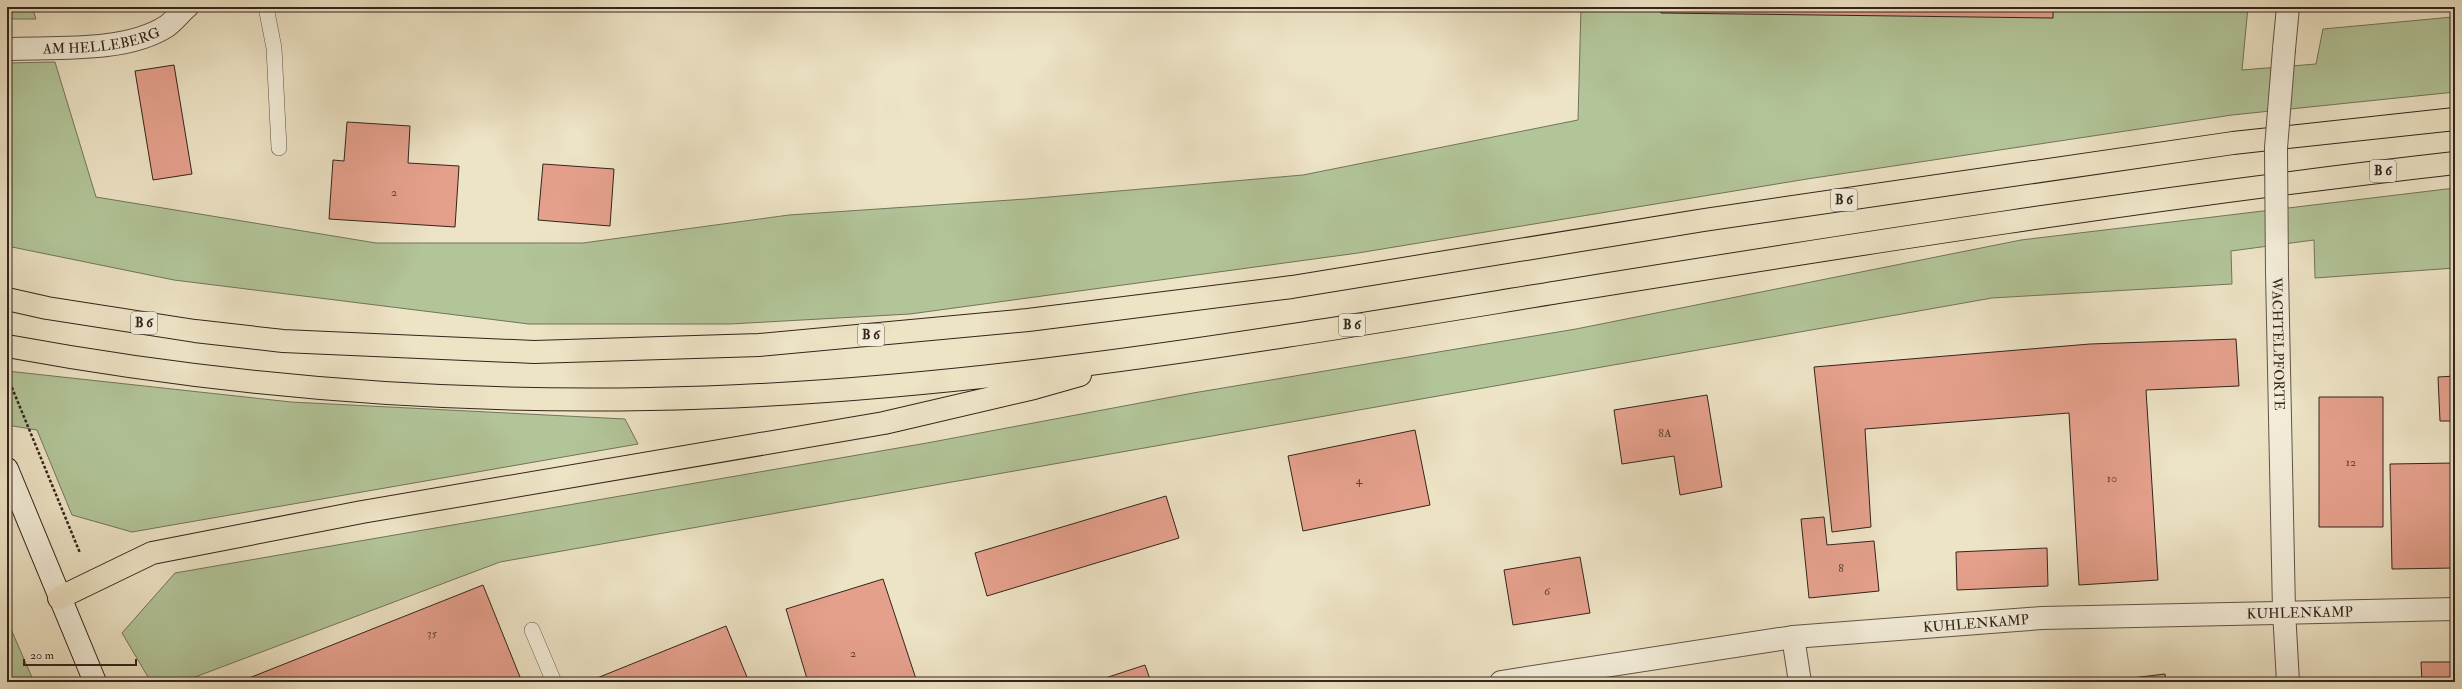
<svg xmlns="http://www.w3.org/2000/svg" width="2462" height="689" font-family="'IM FELL Double Pica',serif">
	<rect width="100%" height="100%" fill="#ede3c5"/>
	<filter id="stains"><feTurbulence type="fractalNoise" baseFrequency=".005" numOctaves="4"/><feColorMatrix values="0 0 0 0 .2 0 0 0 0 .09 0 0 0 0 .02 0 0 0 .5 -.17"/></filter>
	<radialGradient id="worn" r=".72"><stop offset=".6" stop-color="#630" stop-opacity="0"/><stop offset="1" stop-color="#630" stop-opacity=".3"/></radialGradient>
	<path fill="#b2c599" stroke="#72745a" d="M 7,7 L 32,7 L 36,19 L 7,19 Z
		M 1581,7 L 2248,7 L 2242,70 L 2316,64 L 2323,29 L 2453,17 L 2453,7 L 2455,7 L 2455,92 L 2232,115 L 1807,179 L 1358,253 L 910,314 L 730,324 L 529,324 L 174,280 L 7,246 L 7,63 L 55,62 L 96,197 L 376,243 L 583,243 L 789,215 L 1026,199 L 1303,175 L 1578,120 Z
		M 2455,188 L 2455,268 L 2315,278 L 2314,240 L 2231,251 L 2232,284 L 1992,298 L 500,562 L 182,682 L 151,682 L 122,633 L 175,573 L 927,443 L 1193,393 L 1576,329 L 2021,240 Z
		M 7,371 L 291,402 L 625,419 L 638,444 L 132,532 L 72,515 L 37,430 L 7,425 Z
		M 7,620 L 34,682 L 7,682 Z"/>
	<path fill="#e5a08c" stroke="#33241c" d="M 1661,7 L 2053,7 L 2053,18 L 1661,13 Z
		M 174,65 L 192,174 L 153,180 L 135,71 Z
		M 347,122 L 410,126 L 408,163 L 459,166 L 455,227 L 329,219 L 333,160 L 344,161 Z
		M 543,164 L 614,169 L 610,226 L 538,220 Z
		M 2236,339 L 2239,386 L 2146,390 L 2158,580 L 2079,585 L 2069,413 L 1865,429 L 1871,527 L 1832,532 L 1814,367 L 2090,344 Z
		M 2455,376 L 2455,421 L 2440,421 L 2438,377 Z
		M 1707,395 L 1722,487 L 1680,495 L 1674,456 L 1622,464 L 1614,410 Z
		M 2319,397 L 2383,397 L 2383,527 L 2319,527 Z
		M 1415,430 L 1430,505 L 1303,531 L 1288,456 Z
		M 2455,463 L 2455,568 L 2392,569 L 2390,464 Z
		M 1166,496 L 1179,538 L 987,596 L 975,553 Z
		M 1824,517 L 1827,545 L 1874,541 L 1879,591 L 1809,598 L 1801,519 Z
		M 2047,548 L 2048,586 L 1957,590 L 1956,552 Z
		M 1580,557 L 1590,613 L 1513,625 L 1504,570 Z
		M 883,579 L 917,682 L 808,682 L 786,609 Z
		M 483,585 L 522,682 L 239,682 Z
		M 726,626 L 749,682 L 593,682 L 592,680 Z
		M 2421,662 L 2455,662 L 2455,682 L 2422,682 Z
		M 1145,665 L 1151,682 L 1093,682 Z
		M 2165,674 L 2166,682 L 2099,682 Z"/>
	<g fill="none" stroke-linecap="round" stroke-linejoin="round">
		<g stroke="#625446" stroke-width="16">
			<path id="service" d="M 266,7 L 274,48 L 279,148
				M 532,630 L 554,682"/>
		</g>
		<g stroke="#625446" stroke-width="24">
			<g id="minor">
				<path id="s1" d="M 7,49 C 54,47 126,53 167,26 C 174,21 180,13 187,7"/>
				<path d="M 2284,49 L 2288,7"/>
				<path id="s2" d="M 2277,272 L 2284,611 L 2288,682"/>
				<path d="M 1793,637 L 1800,682"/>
				<path id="s3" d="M 1501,682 L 1793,637 L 2042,618 L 2455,609"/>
			</g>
		</g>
		<g stroke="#33241c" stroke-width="24">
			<path id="secondary" d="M 7,469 L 95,682"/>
		</g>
		<g stroke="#33241c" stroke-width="24">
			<path id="trunk" d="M 7,299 L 47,308 L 195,331 L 283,341 L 534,352 L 759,345 L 1028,320 L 1292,287 L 1704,220 L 2233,143 L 2455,119
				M 7,346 C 219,385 433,403 649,399 C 954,394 1258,341 1559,292 C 1857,244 2155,197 2455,163
				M 59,598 L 152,553 L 362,512 L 884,423 L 1034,388 L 1080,375"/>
		</g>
		<path stroke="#33241c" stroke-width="2.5" stroke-dasharray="3 2" stroke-linecap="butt" d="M 8,378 L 80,553"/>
		<use href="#service" stroke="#f3edd9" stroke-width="15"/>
		<use href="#minor" stroke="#f3edd9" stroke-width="22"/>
		<use href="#secondary" stroke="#f3edd9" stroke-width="22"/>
		<use href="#trunk" stroke="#ede3c5" stroke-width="22"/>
		<g stroke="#625446" stroke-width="24" stroke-linecap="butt">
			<path id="minor-bridge" d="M 2277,272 L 2276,148 L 2284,49"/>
		</g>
		<use href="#minor-bridge" stroke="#f3edd9" stroke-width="22"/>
	</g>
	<g text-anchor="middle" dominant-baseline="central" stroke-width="4" stroke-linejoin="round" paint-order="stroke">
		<g font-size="12" fill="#604338">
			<text x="394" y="192">2</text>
			<text x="1665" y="433">8A</text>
			<text x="2351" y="462">12</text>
			<text x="2112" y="478">10</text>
			<text x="1359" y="480">4</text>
			<text x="1841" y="568">8</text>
			<text x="1547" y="591">6</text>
			<text x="432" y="633">35</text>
			<text x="853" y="653">2</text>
		</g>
		<g fill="#f3edd9" stroke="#6d6055" stroke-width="1">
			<rect x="2370" y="160" width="26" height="22" rx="3"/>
			<rect x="1831" y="189" width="26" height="22" rx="3"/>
			<rect x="131" y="312" width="26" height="22" rx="3"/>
			<rect x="1339" y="314" width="26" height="22" rx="3"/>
			<rect x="858" y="324" width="26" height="22" rx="3"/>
		</g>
		<g font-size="13" font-weight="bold" fill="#33241c">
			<text x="2383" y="171">B 6</text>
			<text x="1844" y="200">B 6</text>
			<text x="144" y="323">B 6</text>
			<text x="1352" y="325">B 6</text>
			<text x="871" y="335">B 6</text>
		</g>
		<g font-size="14" fill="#33241c" stroke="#f3edd9">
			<text stroke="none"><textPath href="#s1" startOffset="95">AM HELLEBERG</textPath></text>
			<text stroke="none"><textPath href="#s2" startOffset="72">WACHTELPFORTE</textPath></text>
			<text stroke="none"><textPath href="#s3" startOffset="803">KUHLENKAMP</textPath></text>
			<text stroke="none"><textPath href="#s3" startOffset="479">KUHLENKAMP</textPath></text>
		</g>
	</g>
	<rect width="2462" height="689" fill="none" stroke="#ede3c5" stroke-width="24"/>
	<rect x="8" y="8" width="2446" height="673" fill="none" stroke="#33241c" stroke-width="2"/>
	<rect x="12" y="12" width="2438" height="665" fill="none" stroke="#33241c"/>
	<path d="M24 659v6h112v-6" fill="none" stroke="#33241c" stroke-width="2"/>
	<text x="30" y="659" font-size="12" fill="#33241c" stroke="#f3edd9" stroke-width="3" paint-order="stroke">20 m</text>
	<rect width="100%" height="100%" filter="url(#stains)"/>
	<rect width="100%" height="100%" fill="url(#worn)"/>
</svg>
